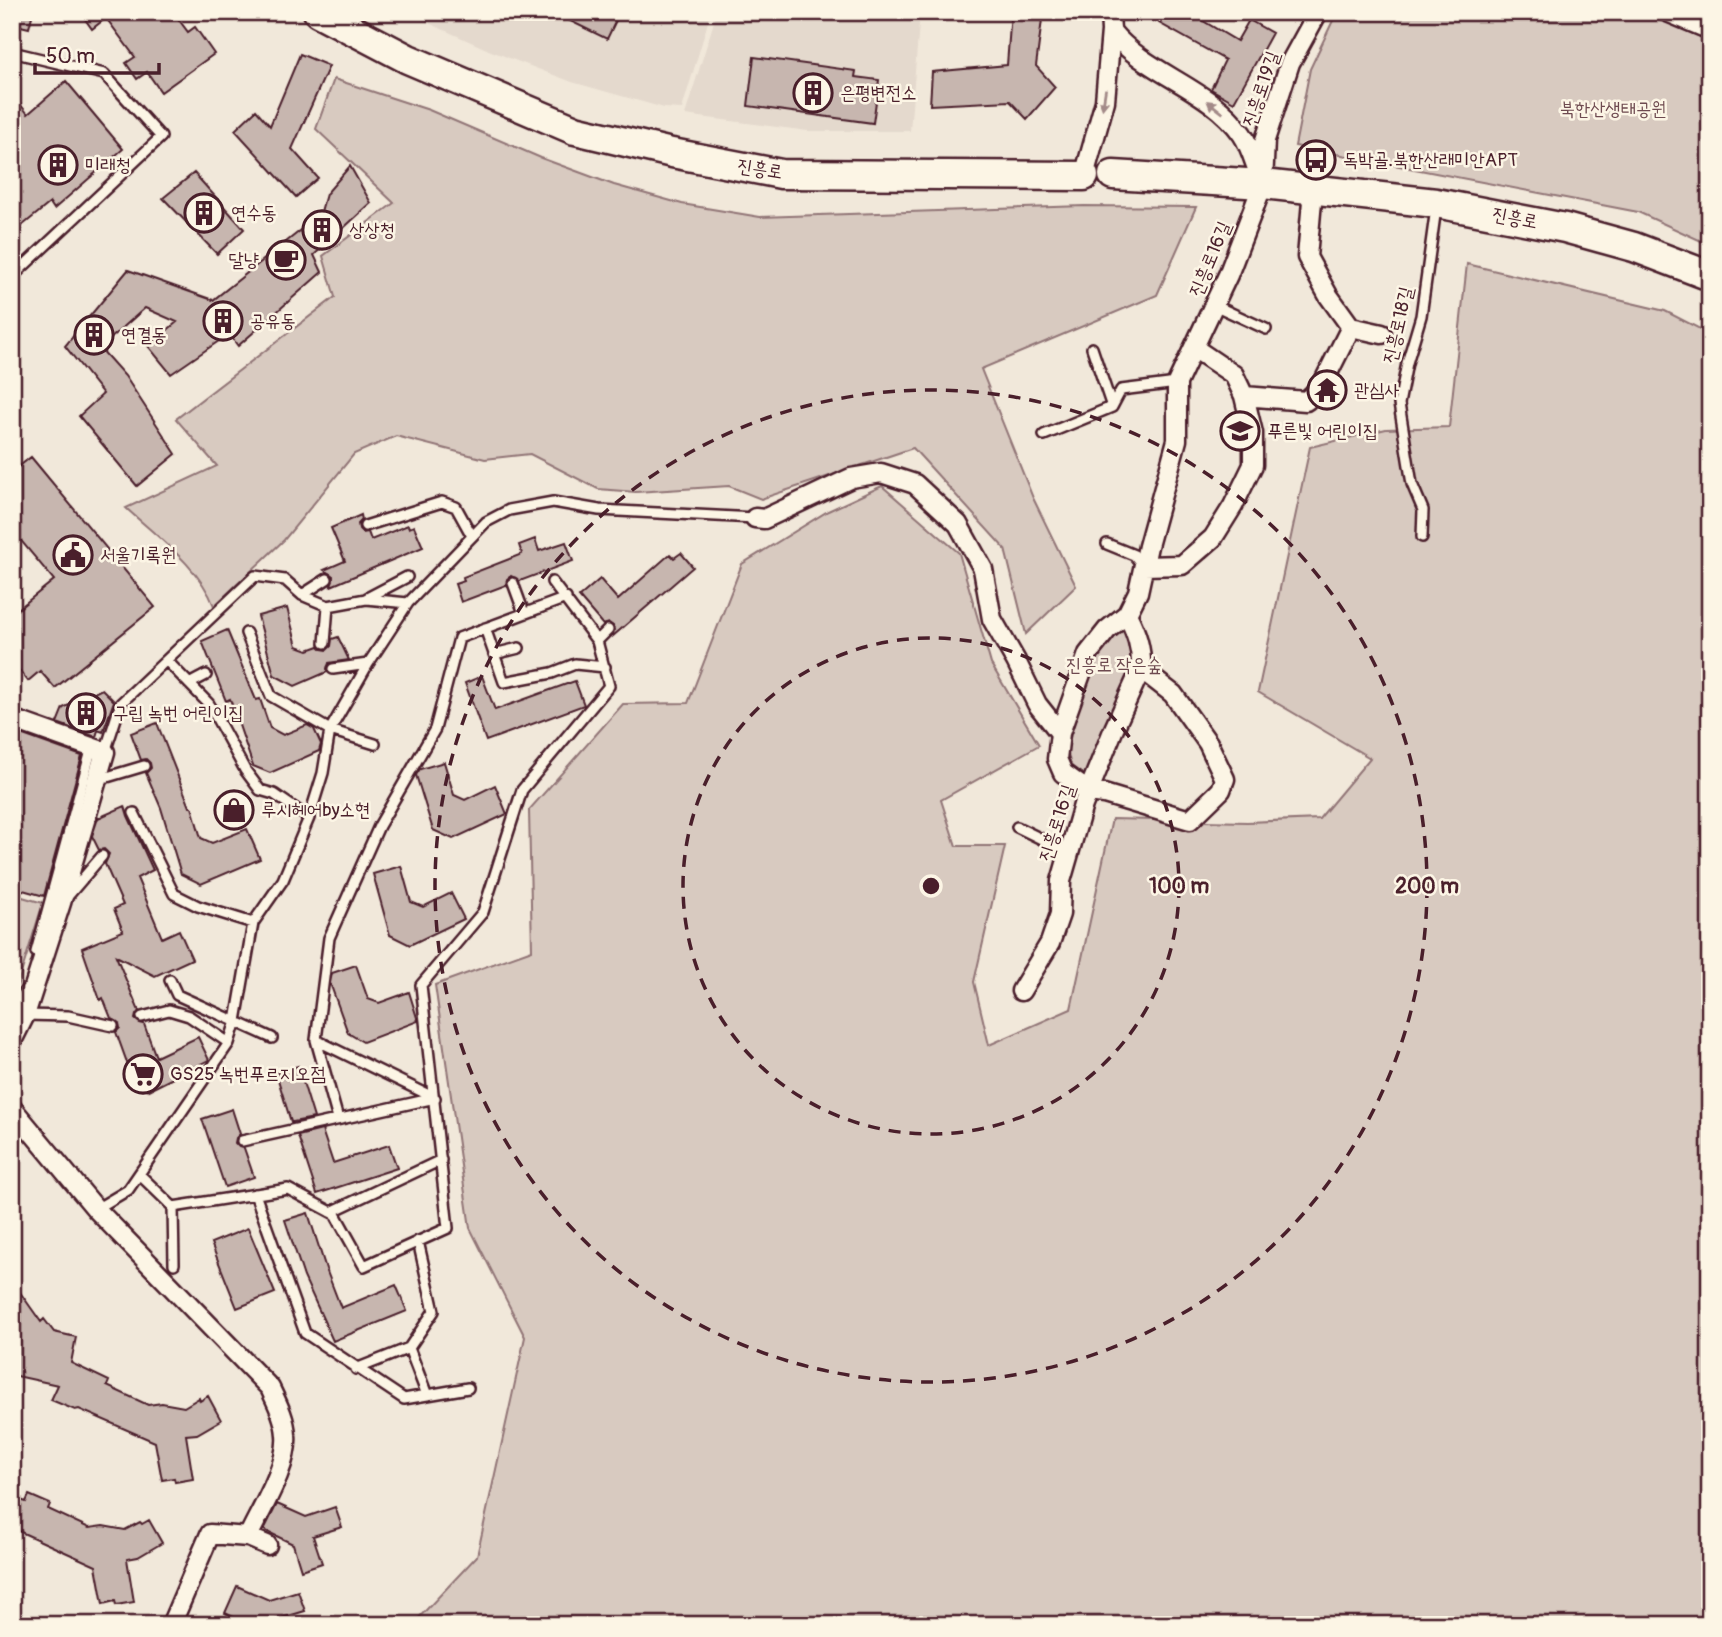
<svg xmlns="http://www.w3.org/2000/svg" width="1722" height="1637" font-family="Pangolin,'Poor Story',sans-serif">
	<rect width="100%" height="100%" fill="#f1e8da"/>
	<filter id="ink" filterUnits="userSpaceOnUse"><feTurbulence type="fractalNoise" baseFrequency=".0143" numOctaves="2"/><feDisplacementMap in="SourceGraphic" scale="14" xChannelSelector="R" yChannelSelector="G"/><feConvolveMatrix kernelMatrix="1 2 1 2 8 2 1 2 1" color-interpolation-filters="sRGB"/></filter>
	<g filter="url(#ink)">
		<path fill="#e4d9cd" d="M 404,12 L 711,12 L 682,109 L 664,108 L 572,82 L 491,51 Z
			M 717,12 L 920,12 L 910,131 L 808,131 L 685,115 Z"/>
		<path fill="#d8cac0" stroke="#917476" stroke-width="2" d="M 1337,12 L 1643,12 L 1710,41 L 1710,245 L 1638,212 L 1295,146 L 1310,69 Z
			M 334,79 L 429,110 L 541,158 L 614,185 L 682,204 L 760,217 L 1084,206 L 1196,207 L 1157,295 L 981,369 L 1033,498 L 1076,586 L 1026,634 L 1005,549 L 913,448 L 761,499 L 729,486 L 636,492 L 598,489 L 530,454 L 485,459 L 396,436 L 354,454 L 284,540 L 214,606 C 199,566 157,537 126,508 L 217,466 L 176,419 L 335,297 L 323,256 L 394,203 L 316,129 Z
			M 1467,264 L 1665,311 L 1710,334 L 1710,1625 L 412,1625 L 477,1556 L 525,1337 L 470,1228 L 435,985 L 532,950 L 529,810 L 623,704 L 688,703 L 742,564 L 828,511 L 882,486 L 959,553 L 991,664 L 1039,745 L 941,800 L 956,846 L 1005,846 L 974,982 L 989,1045 L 1071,1009 L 1112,819 L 1247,822 L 1319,819 L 1370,758 L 1258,692 L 1310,447 L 1386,429 L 1449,427 Z
			M 1121,625 L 1134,640 L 1137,669 L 1089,778 L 1071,767 L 1067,749 L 1095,648 Z
			M 12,894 L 43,903 L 14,996 L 12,995 Z"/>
		<path fill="#c7b6af" stroke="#4a1f2b" stroke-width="2" d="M 12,12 L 33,12 L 29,28 L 12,24 Z
			M 80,12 L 173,12 L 188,32 L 195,27 L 214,54 L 161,92 L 147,72 L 137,79 L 126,63 L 135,57 L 106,18 L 92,29 Z
			M 552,12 L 620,12 L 607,39 Z
			M 1011,12 L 1043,12 L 1036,66 L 1055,87 L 1027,119 L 1010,101 L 930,105 L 932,72 L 1007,65 Z
			M 1163,12 L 1188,12 L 1237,41 L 1249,20 L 1272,33 L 1234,102 L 1211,89 L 1225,60 L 1159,23 Z
			M 300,54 L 329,66 L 292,149 L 318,178 L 296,197 L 235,130 L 256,110 L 270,126 Z
			M 754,57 L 856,71 L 855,77 L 879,80 L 873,123 L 748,106 Z
			M 66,81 L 123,149 L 54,209 L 50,203 L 12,234 L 12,94 L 28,114 Z
			M 350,166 L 371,203 L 314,255 L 322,272 L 238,346 L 229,334 L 171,374 L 148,346 L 177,322 L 145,308 L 100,348 L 125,376 L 176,454 L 137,486 L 79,416 L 103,394 L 65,346 L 128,270 L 213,300 L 320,215 L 326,194 Z
			M 194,173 L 244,229 L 217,254 L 163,198 Z
			M 31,457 L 155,607 L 55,688 L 40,671 L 28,681 L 12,661 L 12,614 L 54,580 L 12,530 L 12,472 Z
			M 361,515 L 362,520 L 358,524 L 359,529 L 363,533 L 368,532 L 371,540 L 408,525 L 409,528 L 414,526 L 423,547 L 331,586 L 333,576 L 324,570 L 345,561 L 331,528 Z
			M 535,539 L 539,551 L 566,542 L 573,561 L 520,581 L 511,576 L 507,579 L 506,585 L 461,602 L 455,584 L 464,581 L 463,577 L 522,554 L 519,545 Z
			M 681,553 L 693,567 L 613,636 L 613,626 L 609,623 L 603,625 L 579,597 L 600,579 L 618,600 L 670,554 L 674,558 Z
			M 287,608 L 297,646 L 308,650 L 319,646 L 322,649 L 327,650 L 331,646 L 332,639 L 338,637 L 349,660 L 329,663 L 327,672 L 295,686 L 274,675 L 258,616 Z
			M 227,630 L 256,700 L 260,699 L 270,728 L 283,735 L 307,725 L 314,729 L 321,744 L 319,751 L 270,773 L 253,766 L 230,699 L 226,701 L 202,641 Z
			M 482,676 L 495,710 L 575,681 L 584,705 L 486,741 L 465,683 Z
			M 102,689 L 114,701 L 103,732 L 98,730 L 96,737 L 57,723 L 63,708 Z
			M 157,723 L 190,807 L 192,807 L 201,838 L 212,843 L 247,829 L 260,859 L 201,884 L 181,874 L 161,808 L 146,773 L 151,768 L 150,763 L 146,759 L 141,760 L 131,733 Z
			M 12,731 L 82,756 L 44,896 L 12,887 Z
			M 444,762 L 454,795 L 465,800 L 495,785 L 507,814 L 453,839 L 433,830 L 416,775 L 420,769 Z
			M 125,806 L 128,816 L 153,870 L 137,878 L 162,938 L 179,930 L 192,959 L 155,976 L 116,956 L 139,1011 L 136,1015 L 135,1019 L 140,1023 L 144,1024 L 156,1057 L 198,1037 L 209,1060 L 149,1090 L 134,1082 L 116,1032 L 120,1028 L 119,1023 L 111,1018 L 103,998 L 100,1000 L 82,948 L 123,931 L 114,909 L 123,905 L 105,864 L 109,854 L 104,849 L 99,850 L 92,836 L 98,818 Z
			M 401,866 L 411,902 L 423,907 L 451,893 L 464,919 L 410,945 L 390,935 L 373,874 Z
			M 356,965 L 368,999 L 379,1003 L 409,992 L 418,1021 L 363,1042 L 348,1033 L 330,983 L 332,973 Z
			M 298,1066 L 314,1118 L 293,1122 L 291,1122 L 276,1073 Z
			M 232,1109 L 240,1134 L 236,1138 L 235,1143 L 239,1147 L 244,1148 L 254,1177 L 225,1187 L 202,1119 Z
			M 322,1130 L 333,1163 L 389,1145 L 397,1168 L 317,1194 L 298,1136 Z
			M 308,1213 L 326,1269 L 341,1308 L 396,1285 L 407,1311 L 333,1341 L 304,1277 L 285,1220 Z
			M 248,1228 L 275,1293 L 237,1308 L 211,1243 Z
			M 12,1281 L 41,1322 L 44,1319 L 54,1332 L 76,1337 L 71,1363 L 109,1381 L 107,1386 L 148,1405 L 162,1403 L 184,1407 L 199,1398 L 200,1401 L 208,1396 L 221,1420 L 197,1434 L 186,1435 L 193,1479 L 175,1482 L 174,1478 L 162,1480 L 155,1442 L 79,1409 L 75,1410 L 51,1400 L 58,1385 L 12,1375 L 12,1357 L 15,1357 L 20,1335 L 12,1323 Z
			M 29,1495 L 50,1504 L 48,1509 L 89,1528 L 103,1526 L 125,1530 L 140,1522 L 142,1524 L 149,1520 L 162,1543 L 138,1557 L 127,1559 L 134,1602 L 116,1605 L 115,1601 L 103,1604 L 96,1566 L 12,1528 L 12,1497 L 26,1502 Z
			M 277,1504 L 306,1517 L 335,1507 L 342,1527 L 313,1536 L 322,1563 L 301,1570 L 293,1544 L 264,1530 Z
			M 237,1586 L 269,1600 L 298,1591 L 305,1611 L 275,1620 L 277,1625 L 250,1625 L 225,1613 Z"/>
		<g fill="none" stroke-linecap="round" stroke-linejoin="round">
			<g stroke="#4a1f2b" stroke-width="14">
				<path id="service" d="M 12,52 L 104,74 L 161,137 L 12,277
					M 1214,305 L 1266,329
					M 1092,348 L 1112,407
					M 1044,435 L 1112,407 L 1121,390 L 1177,383
					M 365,526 L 442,502 L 456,507 L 472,536
					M 1422,537 L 1423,510 L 1412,484 L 1399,404 L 1407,363 L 1421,316 L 1436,208
					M 1107,544 L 1134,555 L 1143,566
					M 513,583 L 524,613
					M 302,595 L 327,579
					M 367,598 L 407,577
					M 485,628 L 504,682 L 552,673 L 575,664 L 605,667
					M 246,633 L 271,696 L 330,730 L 375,744
					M 597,641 L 608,630
					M 325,643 L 328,606
					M 494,654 L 519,648
					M 167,661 L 209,704 L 245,770 L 260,790 L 274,794 L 309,818
					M 333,669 L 368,664
					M 189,684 L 206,675
					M 105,752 L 121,703 L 255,576 L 285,580 L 302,595 L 328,606 L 366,599 L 408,603
					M 97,780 L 144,766
					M 134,813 L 174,894 L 198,906 L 253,923
					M 1017,827 L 1068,852
					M 67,897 L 102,856
					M 36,952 L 92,747
					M 170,980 L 177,995 L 272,1038
					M 12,1014 L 26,989
					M 25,1015 L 68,1016 L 113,1026
					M 142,1017 L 169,1010 L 189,1016 L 229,1043
					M 316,1040 L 435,1098
					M 338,1119 L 316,1040 L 329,938 L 379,826 L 435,729 L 459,638 L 566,598
					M 242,1141 L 435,1098
					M 139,1174 L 173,1207 L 174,1264
					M 255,1194 L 305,1333 L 404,1399 L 468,1388
					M 173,1207 L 288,1189 L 335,1214 L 364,1266 L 448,1228 L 421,985 L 483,912 L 522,790 L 609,686 L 597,641 L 552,582
					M 96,1209 L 128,1190 L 229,1043 L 236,1021 L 253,923 L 283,880 L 309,818 L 323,773 L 330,730 L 368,664 L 408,603 L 486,522 L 509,510 L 553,502 L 599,510 L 755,518
					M 331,1212 L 441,1160
					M 409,1348 L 427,1395
					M 356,1369 L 409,1348 L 434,1311 L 418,1241"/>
			</g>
			<g stroke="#4a1f2b" stroke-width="23">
				<path id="minor" d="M 1667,12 L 1710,30
					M 1111,31 C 1147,75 1209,87 1242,134 C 1251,147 1255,165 1261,179
					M 1084,176 L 1105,101 L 1111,31 L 1110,12
					M 1313,190 L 1307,257 L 1328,295 L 1351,327
					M 1244,396 L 1306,401 L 1321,387 L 1351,327 L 1382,334
					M 755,518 L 764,519 L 851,478 L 881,473 L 915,484 L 958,524 L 983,569 L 992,619 L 1016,661 L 1037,704 L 1060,733
					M 1144,566 L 1182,565 L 1213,538 L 1233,506 L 1253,465 L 1253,433 L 1244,396 L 1234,375 L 1194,348
					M 1127,614 C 1136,632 1142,648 1141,669 L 1173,694 L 1208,743 L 1225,779 L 1221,790 L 1190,820 L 1104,794 L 1089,792 L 1063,773 L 1057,759 L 1060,733 L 1088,654 L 1107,630 L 1127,614 L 1138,592 L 1148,546 L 1177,440 L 1177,383 L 1228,275 L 1263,184 L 1265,140 L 1290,63 L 1318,12
					M 12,719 L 105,752 L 61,903 L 25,1015 L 12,1041
					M 1021,991 L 1050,943 L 1060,914 L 1061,881 L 1083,805 L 1113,731 L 1141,669
					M 12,1108 L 96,1209 L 270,1388 C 277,1403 285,1418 286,1435 C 289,1465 261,1509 248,1537 L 210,1534 L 171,1625
					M 248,1537 L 267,1545"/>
			</g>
			<g stroke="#4a1f2b" stroke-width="33">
				<path id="primary" d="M 318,12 L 408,59 L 575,130 L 672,153 L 781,174 L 1084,176
					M 1113,175 L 1263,184 L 1436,203 L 1565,228 L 1634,247 L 1710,276"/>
			</g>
			<use href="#service" stroke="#fcf5e5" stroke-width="9"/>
			<use href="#minor" stroke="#fcf5e5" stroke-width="18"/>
			<use href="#primary" stroke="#fcf5e5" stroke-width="28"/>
		</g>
		<defs><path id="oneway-solid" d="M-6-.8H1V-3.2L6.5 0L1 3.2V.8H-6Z" transform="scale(1.75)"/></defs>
		<g fill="#a38a88">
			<use href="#oneway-solid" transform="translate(1104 99) rotate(99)"/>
			<use href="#oneway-solid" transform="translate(1215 107) rotate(-142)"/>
		</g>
	</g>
	<g fill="none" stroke="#4a1f2b" stroke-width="3.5" stroke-dasharray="12 9">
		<circle cx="931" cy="886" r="248"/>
		<circle cx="931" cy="886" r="496"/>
	</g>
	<defs>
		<g id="building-ring" transform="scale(2.0125)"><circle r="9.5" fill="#fcf5e5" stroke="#4a1f2b" stroke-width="1.5"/><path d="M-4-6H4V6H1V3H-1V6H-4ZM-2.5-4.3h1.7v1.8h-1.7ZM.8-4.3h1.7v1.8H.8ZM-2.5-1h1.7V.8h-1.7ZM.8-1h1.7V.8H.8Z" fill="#4a1f2b"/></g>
		<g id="bus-ring" transform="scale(2.0125)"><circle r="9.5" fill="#fcf5e5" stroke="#4a1f2b" stroke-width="1.5"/><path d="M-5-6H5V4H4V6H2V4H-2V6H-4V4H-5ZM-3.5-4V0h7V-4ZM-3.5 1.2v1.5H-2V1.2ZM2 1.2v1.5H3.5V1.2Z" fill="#4a1f2b"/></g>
		<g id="cafe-ring" transform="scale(2.0125)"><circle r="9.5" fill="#fcf5e5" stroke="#4a1f2b" stroke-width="1.5"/><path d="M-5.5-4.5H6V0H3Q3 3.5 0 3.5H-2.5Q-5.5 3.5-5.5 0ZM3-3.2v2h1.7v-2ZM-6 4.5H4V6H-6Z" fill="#4a1f2b"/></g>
		<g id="temple-ring" transform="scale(2.0125)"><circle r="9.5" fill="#fcf5e5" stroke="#4a1f2b" stroke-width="1.5"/><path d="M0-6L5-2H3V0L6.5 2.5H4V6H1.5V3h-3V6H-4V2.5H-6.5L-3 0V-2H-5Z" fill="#4a1f2b"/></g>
		<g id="school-ring" transform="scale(2.0125)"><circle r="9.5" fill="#fcf5e5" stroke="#4a1f2b" stroke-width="1.5"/><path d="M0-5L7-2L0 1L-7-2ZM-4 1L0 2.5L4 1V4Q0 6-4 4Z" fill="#4a1f2b"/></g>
		<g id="civic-ring" transform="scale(2.0125)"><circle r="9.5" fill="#fcf5e5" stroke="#4a1f2b" stroke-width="1.5"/><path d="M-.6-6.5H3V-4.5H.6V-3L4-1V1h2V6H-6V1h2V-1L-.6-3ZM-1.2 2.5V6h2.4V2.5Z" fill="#4a1f2b"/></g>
		<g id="shop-ring" transform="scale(2.0125)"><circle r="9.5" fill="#fcf5e5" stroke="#4a1f2b" stroke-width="1.5"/><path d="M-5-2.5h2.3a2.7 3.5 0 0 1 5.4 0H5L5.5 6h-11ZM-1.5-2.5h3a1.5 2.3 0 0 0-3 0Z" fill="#4a1f2b"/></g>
		<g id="supermarket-ring" transform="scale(2.0125)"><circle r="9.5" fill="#fcf5e5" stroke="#4a1f2b" stroke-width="1.5"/><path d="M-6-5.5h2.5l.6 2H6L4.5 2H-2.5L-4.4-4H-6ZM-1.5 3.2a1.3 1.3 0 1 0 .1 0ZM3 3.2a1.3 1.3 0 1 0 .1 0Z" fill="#4a1f2b"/></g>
	</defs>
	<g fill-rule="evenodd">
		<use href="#building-ring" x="813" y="93"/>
		<use href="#bus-ring" x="1316" y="160"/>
		<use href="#building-ring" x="58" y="165"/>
		<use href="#building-ring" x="204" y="213"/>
		<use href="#building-ring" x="322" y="230"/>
		<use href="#cafe-ring" x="286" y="260"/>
		<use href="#building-ring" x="223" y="321"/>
		<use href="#building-ring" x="94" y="335"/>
		<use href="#temple-ring" x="1327" y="390"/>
		<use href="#school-ring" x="1240" y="431"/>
		<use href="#civic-ring" x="73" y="555"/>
		<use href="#building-ring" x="86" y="713"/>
		<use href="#shop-ring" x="234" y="810"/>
		<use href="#supermarket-ring" x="143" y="1074"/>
	</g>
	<g text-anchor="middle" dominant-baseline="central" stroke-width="5" stroke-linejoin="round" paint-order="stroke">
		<g font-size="19" fill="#4a1f2b" stroke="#fcf5e5">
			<text transform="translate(1261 89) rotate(-71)">진흥로19길</text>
			<text transform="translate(760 169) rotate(9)">진흥로</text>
			<text transform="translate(1515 218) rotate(11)">진흥로</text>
			<text transform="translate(1210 259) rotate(-67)">진흥로16길</text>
			<text transform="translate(1398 325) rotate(-77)">진흥로18길</text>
			<text transform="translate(1057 823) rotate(-72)">진흥로16길</text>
		</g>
		<g font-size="19" fill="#4a1f2b" stroke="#fcf5e5" text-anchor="start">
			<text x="840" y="93">은평변전소</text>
			<text x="1343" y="160">독박골.북한산래미안APT</text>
			<text x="85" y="165">미래청</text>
			<text x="231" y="213">연수동</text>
			<text x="349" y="230">상상청</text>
			<text x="259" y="260" text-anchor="end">달냥</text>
			<text x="250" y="321">공유동</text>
			<text x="121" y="335">연결동</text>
			<text x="1354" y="390">관심사</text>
			<text x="1267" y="431">푸른빛 어린이집</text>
			<text x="100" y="555">서울기록원</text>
			<text x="113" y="713">구립 녹번 어린이집</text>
			<text x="261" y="810">루시헤어by소현</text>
			<text x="170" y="1074">GS25 녹번푸르지오점</text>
		</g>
		<g font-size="19" fill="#6e4a50" stroke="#fcf5e5">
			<text x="1613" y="109">북한산생태공원</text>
			<text x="1114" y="665">진흥로 작은숲</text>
		</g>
	</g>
	<circle cx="931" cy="886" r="10" fill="#4a1f2b" stroke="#fcf5e5" stroke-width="3.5"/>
	<g font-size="21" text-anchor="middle" font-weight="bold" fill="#4a1f2b" stroke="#fcf5e5" stroke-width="5" stroke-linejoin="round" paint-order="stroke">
		<text x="1179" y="893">100 m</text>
		<text x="1427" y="893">200 m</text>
	</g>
	<rect width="1722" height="1637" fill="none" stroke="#fcf5e5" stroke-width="42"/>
	<rect x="21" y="21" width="1680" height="1595" fill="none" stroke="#4a1f2b" stroke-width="2.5" filter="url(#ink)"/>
	<path d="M35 63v10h124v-10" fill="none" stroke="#4a1f2b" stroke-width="3.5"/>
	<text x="46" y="63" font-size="21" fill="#4a1f2b" stroke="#fcf5e5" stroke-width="5" paint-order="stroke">50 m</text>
</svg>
